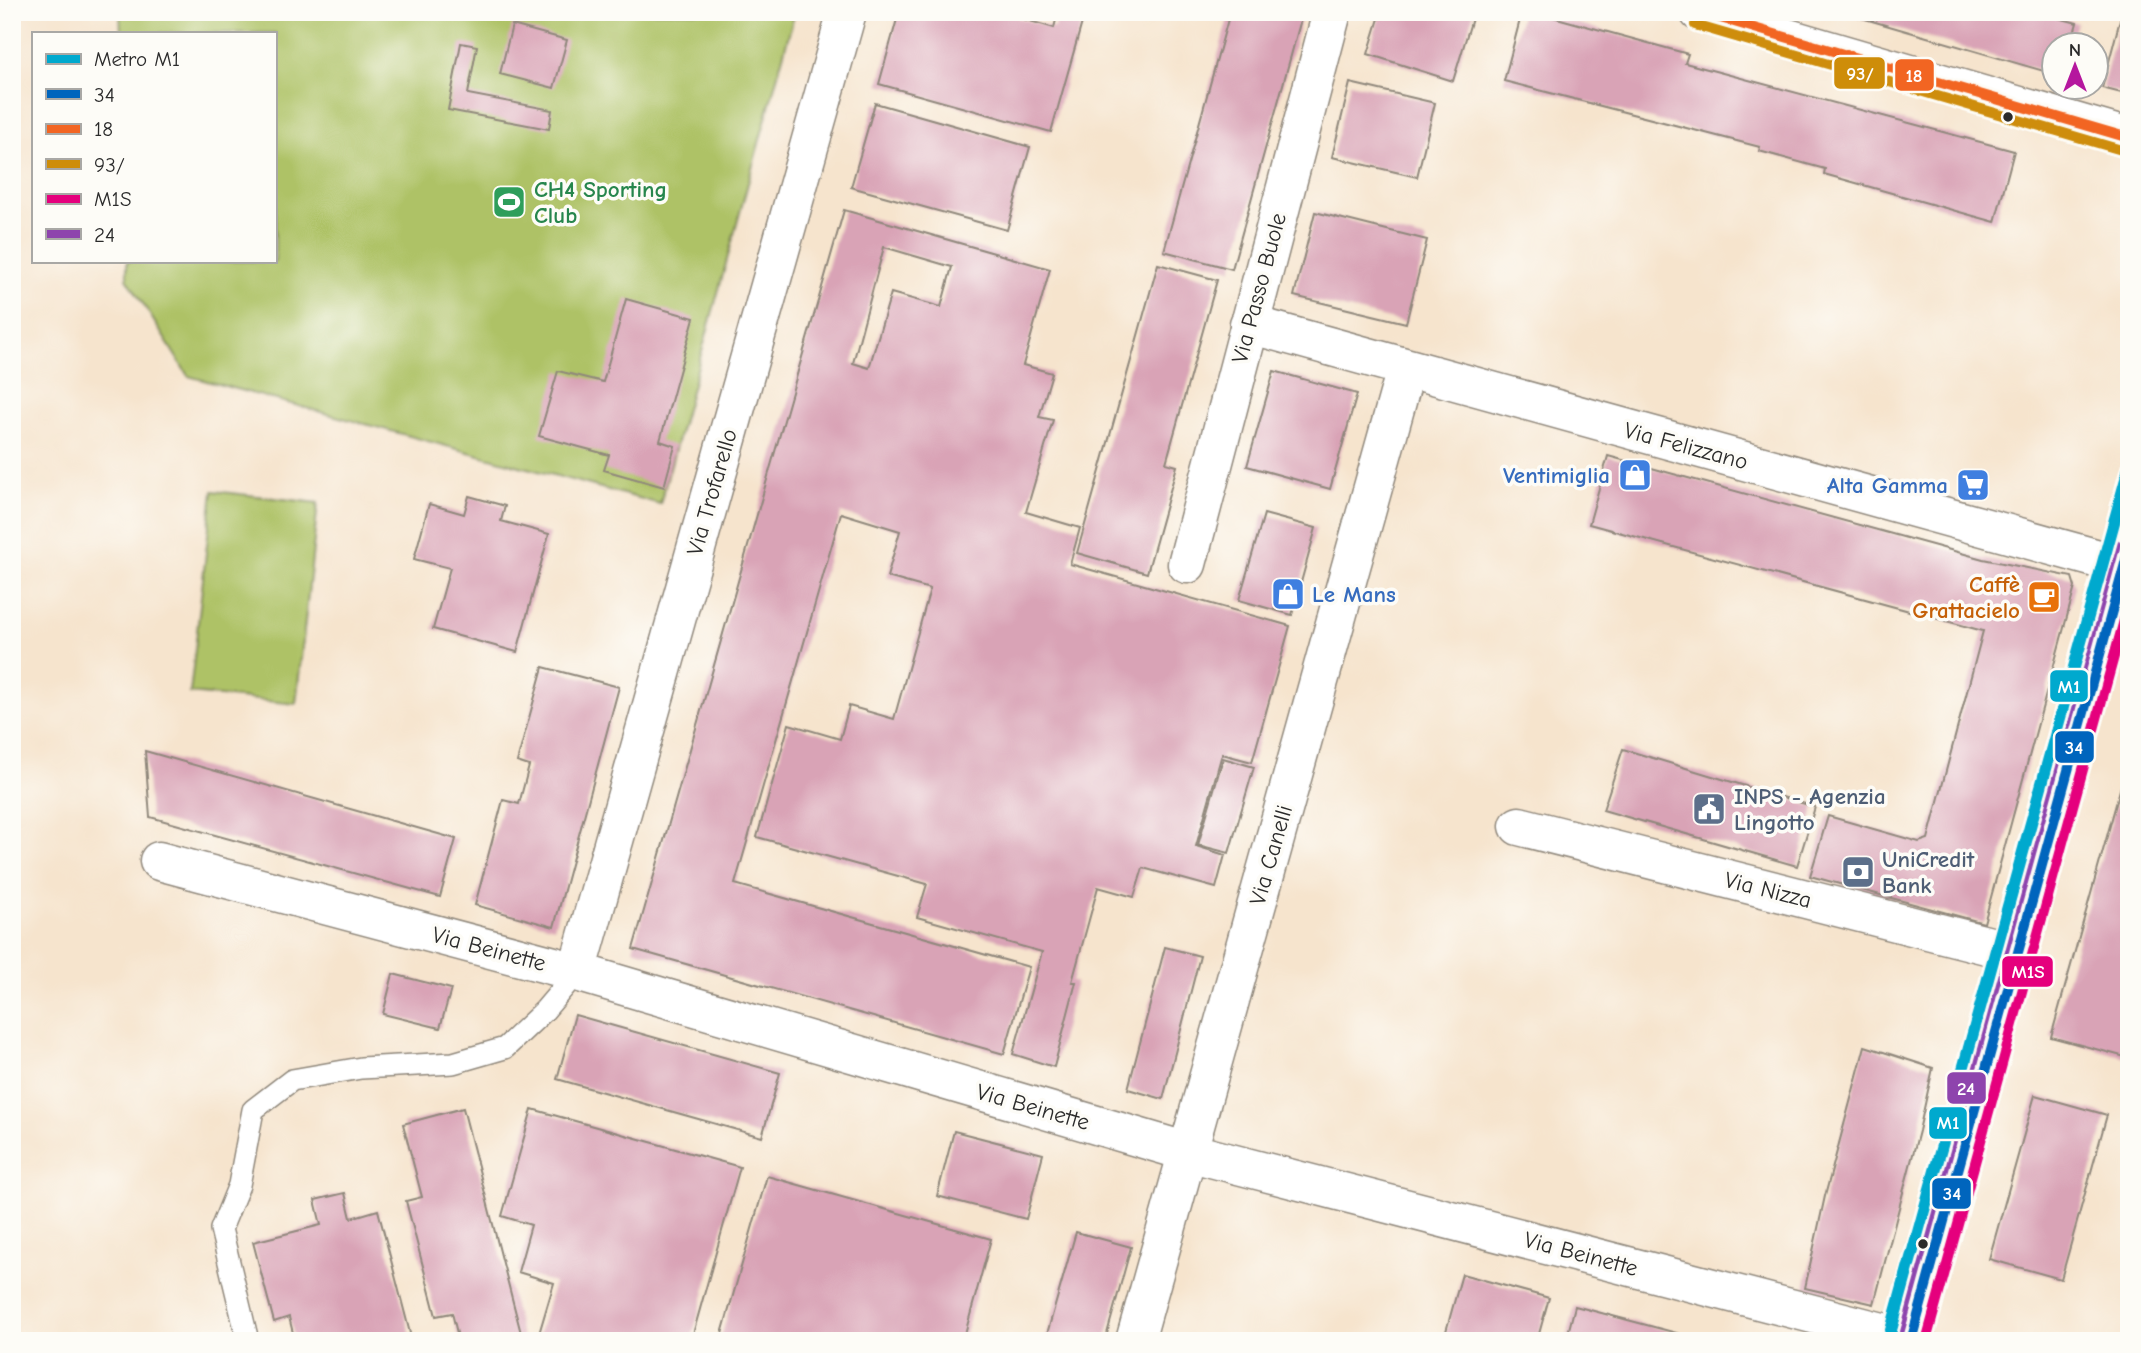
<svg xmlns="http://www.w3.org/2000/svg" width="2141" height="1353" font-family="'Comic Neue',sans-serif">
<style>
.green{fill:#aec266;stroke:#6c7648;stroke-width:2}
.building{fill:#d9a3b6;fill-rule:evenodd}
.lines{fill:none;stroke-linecap:round;stroke-linejoin:round}
.service-casing{stroke:#90887c;stroke-width:24}
.minor-casing{stroke:#90887c;stroke-width:41}
.tertiary-casing{stroke:#90887c;stroke-width:41}
.service{stroke:#fff;stroke-width:21}
.minor{stroke:#fff;stroke-width:38}
.tertiary{stroke:#fff;stroke-width:38}
.bus-1-casing{stroke:#fdfcf7;stroke-width:16}
.bus-2-casing{stroke:#fdfcf7;stroke-width:16}
.bus-3-casing{stroke:#fdfcf7;stroke-width:16}
.bus-4-casing{stroke:#fdfcf7;stroke-width:16}
.bus-5-casing{stroke:#fdfcf7;stroke-width:16}
.bus-1{stroke:#0065bd;stroke-width:10}
.bus-2{stroke:#f26522;stroke-width:10}
.bus-3{stroke:#ce8d09;stroke-width:10}
.bus-4{stroke:#e5007d;stroke-width:10}
.bus-5{stroke:#8e44ad;stroke-width:10}
.metro-1-casing{stroke:#fdfcf7;stroke-width:18}
.metro-1{stroke:#00a9ce;stroke-width:12}
.bus-dot{fill:#2b2b2b;stroke:#fdfcf7;stroke-width:2.5}
.labels{text-anchor:middle;dominant-baseline:central;stroke-width:7;stroke-linejoin:round;paint-order:stroke}
.leisure-label{font-size:23px;font-weight:bold;fill:#27864d;stroke:#fdfcf7;text-anchor:start}
.street-label{font-size:23px;fill:#2b2b2b;stroke:#fdfcf7}
.shop-label{font-size:23px;font-weight:bold;fill:#366cbe;stroke:#fdfcf7;text-anchor:end}
.food-label{font-size:23px;font-weight:bold;fill:#c56008;stroke:#fdfcf7;text-anchor:end}
.service-label{font-size:23px;font-weight:bold;fill:#4e5e75;stroke:#fdfcf7;text-anchor:start}
.line-badge{stroke:#fdfcf7;stroke-width:2.5}
.badge-label{font-size:19px;text-anchor:middle;font-weight:bold;fill:#fff}
</style>
<rect width="100%" height="100%" fill="#fdfcf7"/>
<filter id="ink" filterUnits="userSpaceOnUse"><feTurbulence type="fractalNoise" baseFrequency=".0143" numOctaves="2"/><feDisplacementMap in="SourceGraphic" scale="14" xChannelSelector="R" yChannelSelector="G"/><feConvolveMatrix kernelMatrix="1 2 1 2 8 2 1 2 1" color-interpolation-filters="sRGB"/></filter>
<filter id="wash" filterUnits="userSpaceOnUse"><feTurbulence type="fractalNoise" baseFrequency=".00686" numOctaves="4" result="noise"/><feDisplacementMap in="SourceGraphic" scale="28" xChannelSelector="R" yChannelSelector="G"/><feGaussianBlur stdDeviation="1.57" result="paint"/><feColorMatrix in="noise" values="0 0 0 0 0 0 0 0 0 0 0 0 0 0 0 0 0 1.4 0 .05"/><feComposite in="paint" operator="in"/></filter>
<g filter="url(#wash)">
<rect width="100%" height="100%" fill="#f6e4cd"/>
<g class="green">
<polygon points="120,12 795,12 660,504 188,376 127,278 127,261 275,261 275,33 121,33"/>
<polygon points="213,491 318,503 296,704 190,693"/>
</g>
<g id="blocks">
<g class="building">
<polygon points="899,12 999,12 1054,28 1058,12 1085,12 1051,132 879,84"/>
<polygon points="1230,12 1303,12 1232,269 1164,251"/>
<polygon points="1381,12 1474,12 1453,81 1368,54"/>
<polygon points="1522,12 1535,12 1688,54 1685,63 2014,151 1995,222 1824,174 1825,169 1759,151 1760,147 1504,81"/>
<polygon points="1841,12 2036,12 2077,23 2070,46 2054,46 2054,74"/>
<polygon points="2122,12 2129,12 2129,95 2102,88"/>
<polygon points="512,25 567,40 554,88 500,74"/>
<polygon points="461,43 477,46 468,94 552,110 549,129 448,110"/>
<polygon points="1350,83 1435,103 1417,177 1332,157"/>
<polygon points="875,103 1030,147 1007,230 851,187"/>
<path d="M 844,210 L 1050,269 L 1023,365 L 1052,373 L 1039,417 L 1053,420 L 1026,512 L 1080,528 L 1070,564 L 1290,626 L 1252,762 L 1222,754 L 1196,846 L 1225,855 L 1216,888 L 1143,868 L 1134,897 L 1098,887 L 1072,982 L 1076,982 L 1054,1067 L 1013,1054 L 1042,952 L 917,917 L 927,884 L 757,837 L 789,724 L 840,739 L 849,706 L 894,719 L 930,589 L 887,577 L 900,531 L 841,513 L 735,884 L 1029,967 L 1004,1054 L 633,949 ZM 884,247 L 952,267 L 941,307 L 891,293 L 869,368 L 853,363 Z"/>
<polygon points="1315,212 1427,240 1406,323 1294,296"/>
<polygon points="1158,264 1217,280 1166,463 1177,466 1147,573 1077,553"/>
<polygon points="626,299 694,318 660,441 675,446 664,487 604,470 609,455 539,436 558,371 603,382"/>
<polygon points="1274,371 1357,394 1330,489 1247,466"/>
<polygon points="1608,456 1983,559 2072,577 2075,587 1984,923 1810,876 1828,816 1919,842 1928,839 1983,631 1589,524"/>
<polygon points="469,496 505,506 501,521 549,534 517,652 433,629 450,568 414,559 429,504 464,514"/>
<polygon points="1264,514 1316,528 1292,615 1239,600"/>
<polygon points="543,667 619,687 554,927 475,905 503,800 519,804 529,766 517,762"/>
<polygon points="1623,749 1815,807 1797,866 1603,810"/>
<polygon points="145,751 456,839 440,897 150,817"/>
<polygon points="1223,758 1254,767 1229,853 1198,845"/>
<polygon points="2128,761 2129,761 2129,1058 2051,1037"/>
<polygon points="1165,947 1200,956 1163,1099 1128,1089"/>
<polygon points="393,974 451,989 440,1028 383,1014"/>
<polygon points="575,1015 780,1073 762,1137 557,1079"/>
<polygon points="1865,1046 1933,1068 1919,1131 1874,1304 1805,1288 1825,1196"/>
<polygon points="2035,1095 2107,1115 2061,1279 1989,1259"/>
<polygon points="463,1108 523,1341 459,1341 452,1313 436,1316 406,1201 422,1197 403,1124"/>
<polygon points="532,1109 740,1167 691,1341 552,1341 538,1337 554,1283 518,1272 531,1225 502,1216"/>
<polygon points="954,1131 1043,1154 1026,1219 937,1196"/>
<polygon points="767,1176 991,1239 963,1341 720,1341"/>
<polygon points="345,1193 351,1218 378,1210 412,1341 295,1341 289,1317 274,1322 253,1242 321,1225 315,1200"/>
<polygon points="1076,1232 1131,1247 1105,1341 1045,1341"/>
<polygon points="1462,1274 1549,1298 1537,1341 1465,1341 1445,1335"/>
<polygon points="1575,1306 1703,1340 1702,1341 1566,1341"/>
</g>
</g>
</g>
<g filter="url(#ink)">
<use href="#blocks" fill-opacity="0" stroke="#90887c" stroke-width="2"/>
<g class="lines">
<defs>
<polyline id="service" points="248,1341 221,1229 239,1185 253,1110 292,1080 361,1068 453,1063 505,1048 544,1011 577,972"/>
<g id="minor">
<polyline points="1249,324 2124,566"/>
<polyline points="1187,564 1332,12"/>
<polyline points="1519,826 2018,953"/>
<polyline points="159,861 577,972 1188,1152 1917,1341"/>
<polyline points="577,972 847,12"/>
<polyline points="1135,1341 1406,369"/>
</g>
<g id="tertiary">
<polyline points="1699,12 2129,138"/>
<polyline points="1911,1341 2129,548"/>
</g>
</defs>
<use href="#service" class="service-casing"/>
<use href="#minor" class="minor-casing"/>
<use href="#tertiary" class="tertiary-casing"/>
<use href="#service" class="service"/>
<use href="#minor" class="minor"/>
<use href="#tertiary" class="tertiary"/>
<defs>
<polyline id="bus-1" points="1911,1341 2129,549"/>
<polyline id="bus-2" points="1700,12 2129,138"/>
<polyline id="bus-3" points="1695,25 2125,151"/>
<polyline id="bus-4" points="1926,1341 2129,602"/>
<polyline id="bus-5" points="1898,1337 2116,544"/>
</defs>
<use href="#bus-1" class="bus-1-casing"/>
<use href="#bus-2" class="bus-2-casing"/>
<use href="#bus-3" class="bus-3-casing"/>
<use href="#bus-4" class="bus-4-casing"/>
<use href="#bus-5" class="bus-5-casing"/>
<use href="#bus-1" class="bus-1"/>
<use href="#bus-2" class="bus-2"/>
<use href="#bus-3" class="bus-3"/>
<use href="#bus-4" class="bus-4"/>
<use href="#bus-5" class="bus-5"/>
<defs>
<polyline id="metro-1" points="1888,1341 2129,468"/>
</defs>
<use href="#metro-1" class="metro-1-casing"/>
<use href="#metro-1" class="metro-1"/>
</g>
</g>
<defs>
<symbol id="stadium-square" viewBox="-11 -11 22 22"><rect x="-9" y="-9" width="18" height="18" rx="4" fill="#2e9e5b" stroke="#fdfcf7"/><path d="M0-5a6.5 5 0 1 0 0 10a6.5 5 0 1 0 0-10ZM-3.5-1.8h7v3.6h-7Z" fill="#fff"/></symbol>
<symbol id="shop-square" viewBox="-11 -11 22 22"><rect x="-9" y="-9" width="18" height="18" rx="4" fill="#3f7fe0" stroke="#fdfcf7"/><path d="M-5-2.5h2.3a2.7 3.5 0 0 1 5.4 0H5L5.5 6h-11ZM-1.5-2.5h3a1.5 2.3 0 0 0-3 0Z" fill="#fff"/></symbol>
<symbol id="supermarket-square" viewBox="-11 -11 22 22"><rect x="-9" y="-9" width="18" height="18" rx="4" fill="#3f7fe0" stroke="#fdfcf7"/><path d="M-6-5.5h2.5l.6 2H6L4.5 2H-2.5L-4.4-4H-6ZM-1.5 3.2a1.3 1.3 0 1 0 .1 0ZM3 3.2a1.3 1.3 0 1 0 .1 0Z" fill="#fff"/></symbol>
<symbol id="cafe-square" viewBox="-11 -11 22 22"><rect x="-9" y="-9" width="18" height="18" rx="4" fill="#e8710a" stroke="#fdfcf7"/><path d="M-5.5-4.5H6V0H3Q3 3.5 0 3.5H-2.5Q-5.5 3.5-5.5 0ZM3-3.2v2h1.7v-2ZM-6 4.5H4V6H-6Z" fill="#fff"/></symbol>
<symbol id="civic-square" viewBox="-11 -11 22 22"><rect x="-9" y="-9" width="18" height="18" rx="4" fill="#5c6f8a" stroke="#fdfcf7"/><path d="M-.6-6.5H3V-4.5H.6V-3L4-1V1h2V6H-6V1h2V-1L-.6-3ZM-1.2 2.5V6h2.4V2.5Z" fill="#fff"/></symbol>
<symbol id="bank-square" viewBox="-11 -11 22 22"><rect x="-9" y="-9" width="18" height="18" rx="4" fill="#5c6f8a" stroke="#fdfcf7"/><path d="M-6-4H6V4H-6ZM0-2.3a2.3 2.3 0 1 0 0 4.6a2.3 2.3 0 1 0 0-4.6Z" fill="#fff"/></symbol>
</defs>
<g fill-rule="evenodd">
<use href="#stadium-square" x="490" y="183" width="38" height="38"/>
<use href="#shop-square" x="1616" y="456" width="38" height="38"/>
<use href="#supermarket-square" x="1954" y="466" width="38" height="38"/>
<use href="#shop-square" x="1269" y="575" width="38" height="38"/>
<use href="#cafe-square" x="2025" y="578" width="38" height="38"/>
<use href="#civic-square" x="1690" y="790" width="38" height="38"/>
<use href="#bank-square" x="1839" y="853" width="38" height="38"/>
</g>
<g class="bus-dot">
<circle cx="2008" cy="117" r="6"/>
<circle cx="1923" cy="1244" r="6"/>
</g>
<g class="labels">
<g class="leisure-label">
<text x="534" y="189">CH4 Sporting<tspan x="534" dy="26">Club</tspan></text>
</g>
<g class="street-label">
<text transform="translate(1259 288) rotate(-75)">Via Passo Buole</text>
<text transform="translate(1686 446) rotate(15)">Via Felizzano</text>
<text transform="translate(712 492) rotate(-74)">Via Trofarello</text>
<text transform="translate(1271 855) rotate(-74)">Via Canelli</text>
<text transform="translate(1768 890) rotate(14)">Via Nizza</text>
<text transform="translate(489 949) rotate(15)">Via Beinette</text>
<text transform="translate(1033 1107) rotate(16)">Via Beinette</text>
<text transform="translate(1581 1254) rotate(15)">Via Beinette</text>
</g>
<g class="shop-label">
<text x="1610" y="475">Ventimiglia</text>
<text x="1948" y="485">Alta Gamma</text>
<text x="1312" y="594" text-anchor="start">Le Mans</text>
</g>
<g class="food-label">
<text x="2020" y="584">Caffè<tspan x="2020" dy="26">Grattacielo</tspan></text>
</g>
<g class="service-label">
<text x="1734" y="796">INPS - Agenzia<tspan x="1734" dy="26">Lingotto</tspan></text>
<text x="1882" y="859">UniCredit<tspan x="1882" dy="26">Bank</tspan></text>
</g>
</g>
<g class="line-badge">
<rect x="1833" y="56" width="53" height="34" rx="7" fill="#ce8d09"/>
<rect x="1894" y="58" width="41" height="34" rx="7" fill="#f26522"/>
<rect x="2049" y="669" width="40" height="34" rx="7" fill="#00a9ce"/>
<rect x="2054" y="730" width="41" height="34" rx="7" fill="#0065bd"/>
<rect x="2001" y="955" width="53" height="33" rx="7" fill="#e5007d"/>
<rect x="1946" y="1071" width="41" height="34" rx="7" fill="#8e44ad"/>
<rect x="1928" y="1106" width="40" height="34" rx="7" fill="#00a9ce"/>
<rect x="1931" y="1177" width="41" height="33" rx="7" fill="#0065bd"/>
</g>
<g class="badge-label">
<text x="1860" y="80">93/</text>
<text x="1914" y="82">18</text>
<text x="2069" y="693">M1</text>
<text x="2074" y="754">34</text>
<text x="2028" y="978">M1S</text>
<text x="1966" y="1095">24</text>
<text x="1948" y="1129">M1</text>
<text x="1952" y="1200">34</text>
</g>
<rect width="2141" height="1353" fill="none" stroke="#fdfcf7" stroke-width="42"/>
<rect x="32" y="32" width="245" height="231" fill="#fdfcf7" stroke="#a9a8a5" stroke-width="2"/>
<rect x="46" y="54" width="35" height="10" fill="#00a9ce" stroke="#a9a8a5" stroke-width="2"/>
<text x="94" y="66" font-size="21" fill="#2b2b2b">Metro M1</text>
<rect x="46" y="89" width="35" height="10" fill="#0065bd" stroke="#a9a8a5" stroke-width="2"/>
<text x="94" y="102" font-size="21" fill="#2b2b2b">34</text>
<rect x="46" y="124" width="35" height="10" fill="#f26522" stroke="#a9a8a5" stroke-width="2"/>
<text x="94" y="136" font-size="21" fill="#2b2b2b">18</text>
<rect x="46" y="159" width="35" height="10" fill="#ce8d09" stroke="#a9a8a5" stroke-width="2"/>
<text x="94" y="172" font-size="21" fill="#2b2b2b">93/</text>
<rect x="46" y="194" width="35" height="10" fill="#e5007d" stroke="#a9a8a5" stroke-width="2"/>
<text x="94" y="206" font-size="21" fill="#2b2b2b">M1S</text>
<rect x="46" y="229" width="35" height="10" fill="#8e44ad" stroke="#a9a8a5" stroke-width="2"/>
<text x="94" y="242" font-size="21" fill="#2b2b2b">24</text>
<g transform="translate(2075 66)"><circle r="33" fill="#fdfcf7" stroke="#a9a8a5" stroke-width="2"/>
<path d="M0-5L12 26L0 18L-12 26Z" fill="#b5179e"/>
<text y="-10" font-size="19" font-weight="bold" text-anchor="middle" fill="#2b2b2b">N</text>
</g>
</svg>
